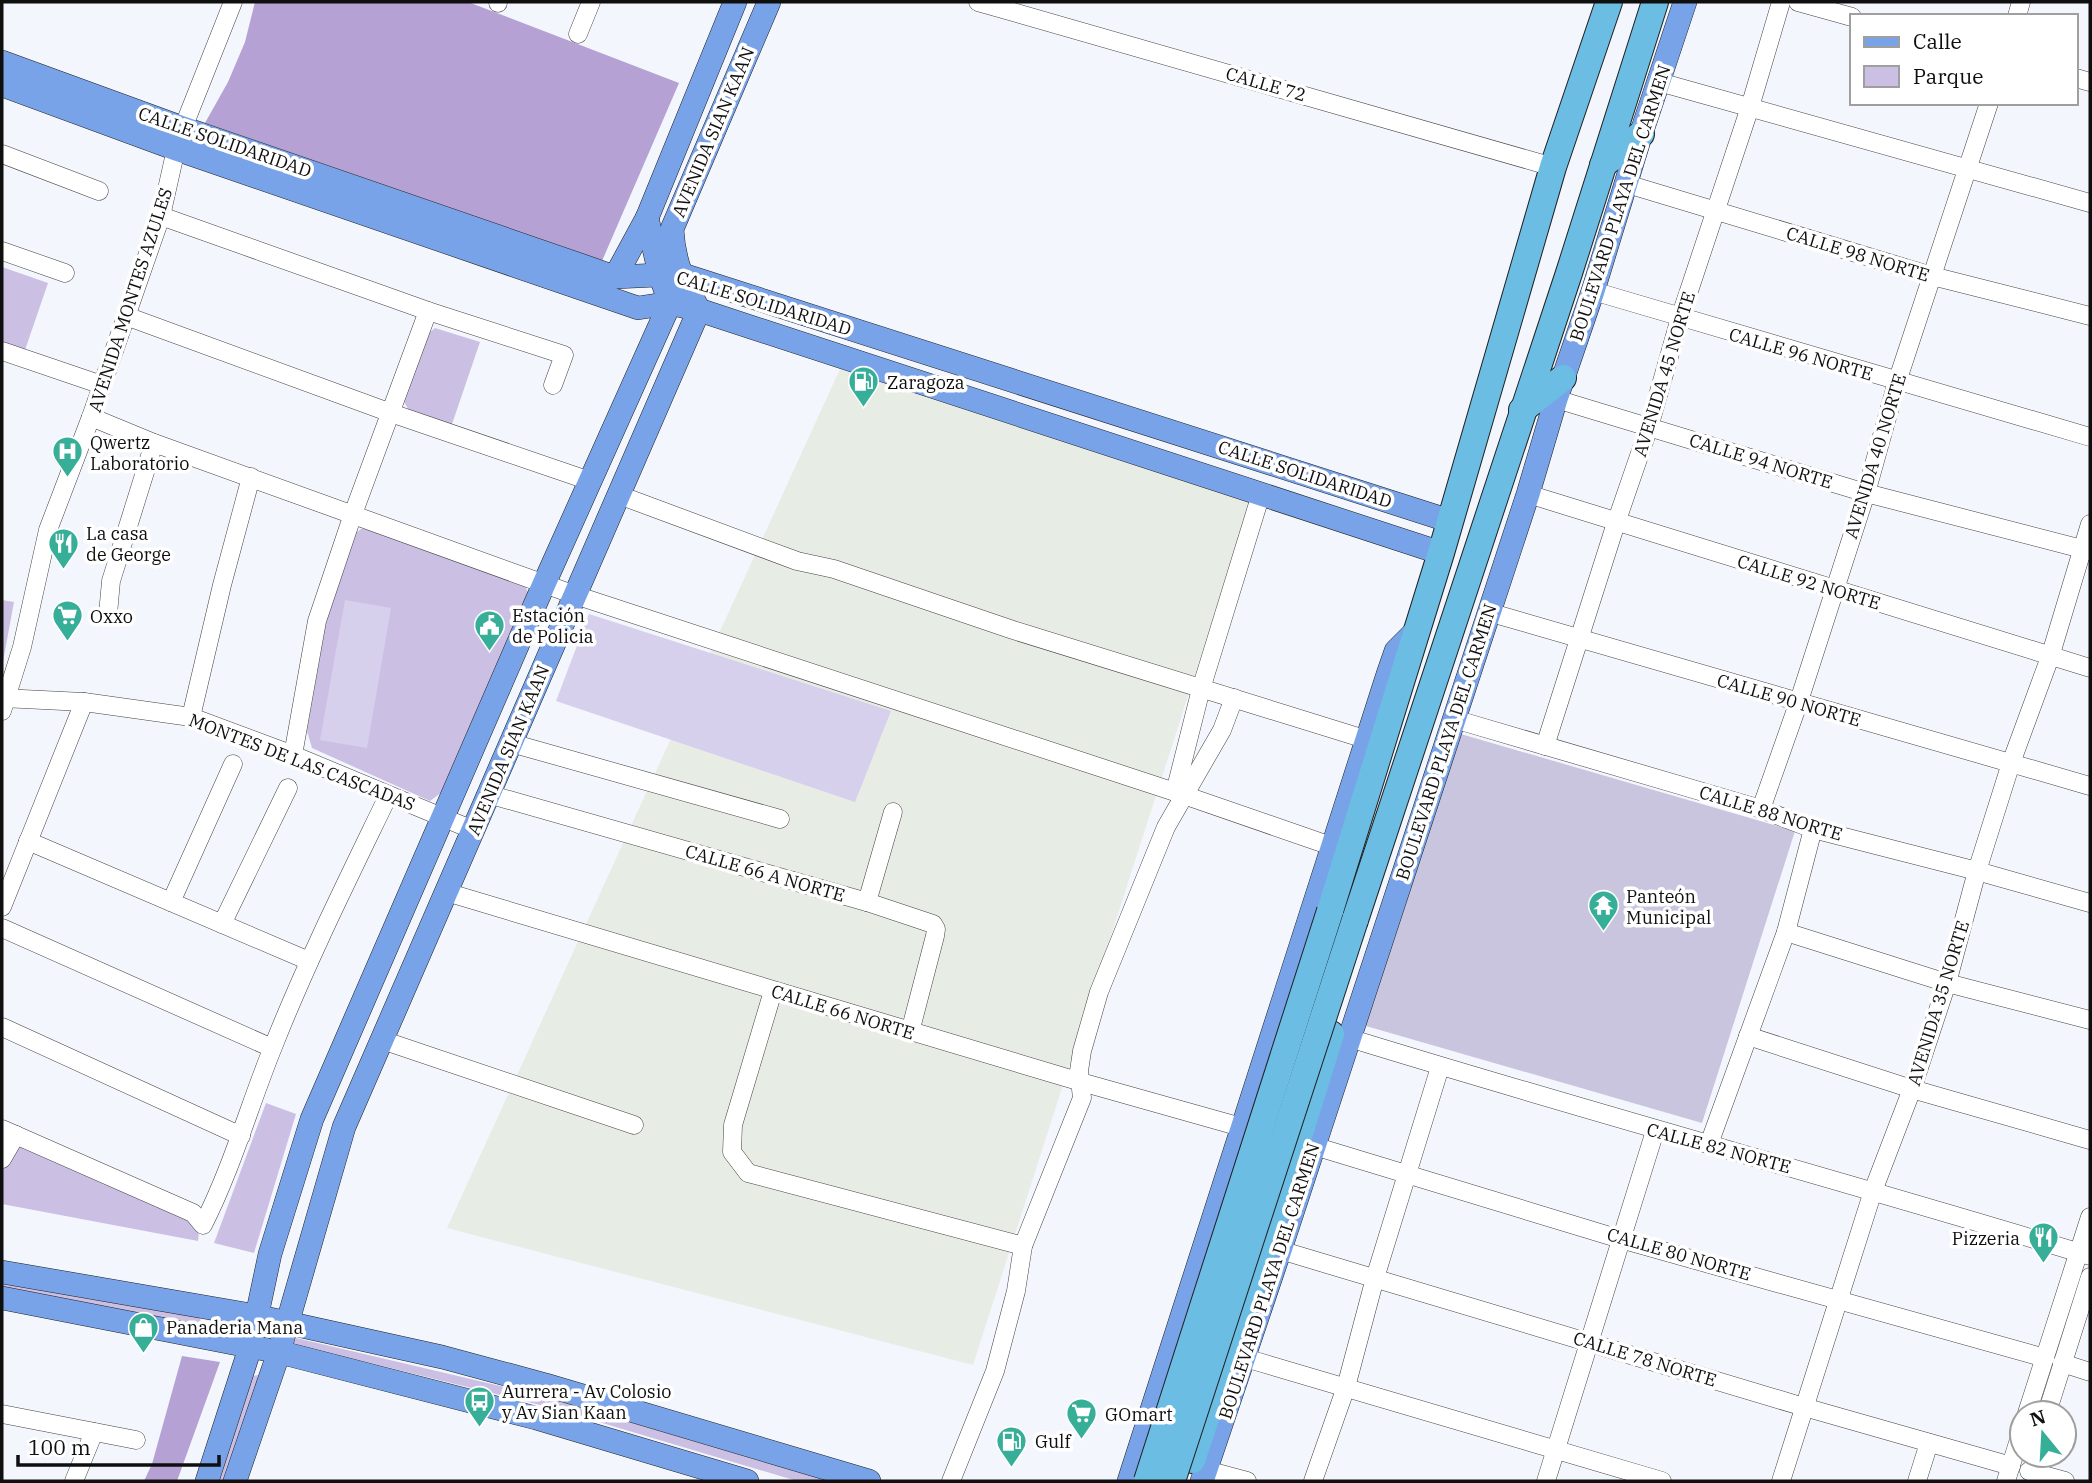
<svg xmlns="http://www.w3.org/2000/svg" width="2092" height="1483" font-family="'IBM Plex Serif',serif">
<style>
.industrial{fill:#e7ece5}
.green{fill:#ccbfe4}
.forest{fill:#b5a1d3}
.cemetery{fill:#cac5de}
.pitch{fill:#d6d0ed}
.lines{fill:none;stroke-linecap:round;stroke-linejoin:round}
.minor-casing{stroke:#424242;stroke-width:19}
.major-casing{stroke:#202020;stroke-width:24}
.highway-casing{stroke:#202020;stroke-width:28}
.minor{stroke:#fff;stroke-width:18}
.major{stroke:#78a3e8;stroke-width:23}
.highway{stroke:#6bbde3;stroke-width:26}
.highway-bridge-casing{stroke:#202020;stroke-width:28;stroke-linecap:butt}
.highway-bridge{stroke:#6bbde3;stroke-width:26}
.labels{text-anchor:middle;dominant-baseline:central;stroke-width:7;stroke-linejoin:round;paint-order:stroke}
.street-label{font-size:18px;fill:#0f0f0f;stroke:#fff}
.poi-label{font-size:18px;fill:#0f0f0f;stroke:#fff;text-anchor:start}
</style>
<rect width="100%" height="100%" fill="#f3f6fd"/>
<polygon class="industrial" points="840,369 1250,503 973,1365 447,1228"/>
<g class="green">
<polygon points="2,267 48,283 25,350 2,342"/>
<polygon points="435,328 480,342 451,427 410,412 404,402 425,336"/>
<polygon points="369,527 523,582 528,592 442,792 430,801 312,748 307,731 326,623 354,534 361,529"/>
<polygon points="2,600 14,602 2,667"/>
<polygon points="266,1103 296,1114 254,1253 214,1243"/>
<polygon points="13,1143 182,1211 199,1232 198,1241 2,1204 2,1162"/>
<polygon points="2,1280 199,1316 201,1322 197,1326 2,1291"/>
<polygon points="296,1338 534,1394 829,1481 797,1481 552,1408 366,1362 297,1347 294,1343"/>
<polygon points="258,1375 256,1387 224,1481 218,1481 251,1380 253,1376"/>
</g>
<g class="forest">
<polygon points="255,2 468,2 679,83 602,261 205,123 228,82 245,42"/>
<polygon points="182,1356 220,1362 177,1481 144,1481 152,1464"/>
</g>
<polygon class="cemetery" points="1454,732 1795,831 1702,1123 1359,1024"/>
<g class="pitch">
<polygon points="345,600 391,608 367,748 320,740"/>
<polygon points="589,614 891,711 855,802 556,701"/>
</g>
<g class="lines">
<defs>
<g id="minor">
<polyline points="978,2 1553,167"/>
<polyline points="1798,2 1852,17"/>
<polyline points="498,3 498,2"/>
<polyline points="2017,16 2021,2"/>
<polyline points="578,34 591,2"/>
<polyline points="2076,78 2090,82"/>
<polyline points="1659,82 2090,203"/>
<polyline points="2,154 99,191"/>
<polyline points="1627,184 1932,276 2090,316"/>
<polyline points="161,216 428,311 564,355 553,385"/>
<polyline points="2,251 65,273"/>
<polyline points="1593,291 2090,437"/>
<polyline points="126,316 391,413 590,481"/>
<polyline points="2,351 102,385"/>
<polyline points="1556,399 1866,493 2090,551"/>
<polyline points="91,417 154,443 575,595 1175,792 1331,846"/>
<polyline points="1528,494 2090,668"/>
<polyline points="619,495 797,561 834,569 1013,630 1368,740"/>
<polyline points="1488,612 2090,786"/>
<polyline points="108,614 111,581 154,443"/>
<polyline points="2,698 84,702 191,717 293,755 473,830"/>
<polyline points="2,711 22,647 48,530 91,417 161,216 176,149 183,128 233,2"/>
<polyline points="191,717 222,585 251,477"/>
<polyline points="1454,719 1761,809 1813,829 1977,871 2090,903"/>
<polyline points="511,743 780,819"/>
<polyline points="1545,746 1616,523 1649,427 1680,318 1750,107 1781,2"/>
<polyline points="293,755 317,621 353,514 428,311"/>
<polyline points="1175,792 1201,689 1261,494"/>
<polyline points="488,794 867,902 933,924 936,929 935,936 910,1032"/>
<polyline points="1761,809 1798,704 1866,493 1897,382 1989,103"/>
<polyline points="28,841 309,961"/>
<polyline points="446,892 1081,1082 1241,1127"/>
<polyline points="171,902 233,764"/>
<polyline points="867,902 893,812"/>
<polyline points="2,907 84,702"/>
<polyline points="222,924 288,788"/>
<polyline points="2,928 272,1048"/>
<polyline points="1786,932 1947,983 2090,1020"/>
<polyline points="773,991 733,1125 732,1152 748,1173 1023,1246"/>
<polyline points="2,1027 241,1136"/>
<polyline points="1748,1036 1912,1089 2090,1140"/>
<path d="M 1349,1038 C 1595,1114 1844,1181 2090,1256"/>
<polyline points="382,1040 634,1125"/>
<path d="M 2,1129 L 193,1213 L 203,1225 C 232,1168 249,1106 273,1047 C 307,961 348,879 388,796"/>
<polyline points="1709,1144 1786,932 1813,829"/>
<polyline points="1314,1146 1620,1239 2045,1358"/>
<polyline points="2,1159 16,1135"/>
<polyline points="1280,1250 1804,1407 2011,1466"/>
<polyline points="1245,1358 1662,1481"/>
<polyline points="2062,1363 2090,1372"/>
<polyline points="2027,1413 2090,1217"/>
<polyline points="2047,1413 2090,1277"/>
<polyline points="2,1414 136,1440"/>
<polyline points="1206,1470 1247,1481"/>
<polyline points="2029,1471 2065,1481"/>
<polyline points="74,1481 94,1432"/>
<polyline points="951,1481 995,1371 1016,1291 1023,1246 1082,1098 1079,1071 1082,1051 1099,992 1166,827 1222,730 1234,698"/>
<polyline points="1313,1481 1346,1387 1375,1278 1440,1067"/>
<polyline points="1546,1481 1655,1131"/>
<polyline points="1781,1481 1873,1191 1912,1089 1947,983 1977,871 2011,763 2050,657 2090,524"/>
<polyline points="1917,1481 1929,1443"/>
<polyline points="2006,1481 2022,1430"/>
</g>
<g id="major">
<polyline points="2,62 183,128 615,277 680,274 1450,521"/>
<polyline points="2,85 176,149 638,308 670,303 699,310 1441,553"/>
<polyline points="615,277 647,218 735,2"/>
<polyline points="2,1272 256,1316 442,1357 546,1385 869,1481"/>
<polyline points="2,1298 279,1352 536,1418 747,1481"/>
<polyline points="207,1481 250,1348 270,1254 312,1119 544,584 670,303 660,275 647,218"/>
<path d="M 235,1481 L 279,1352 L 344,1127 L 699,310 C 683,281 674,263 672,229 L 769,2"/>
<polyline points="1129,1481 1388,674 1396,651 1415,632"/>
<polyline points="1202,1481 1280,1250 1528,494 1556,399 1593,291 1641,134 1685,2"/>
</g>
<g id="highway">
<polyline points="1603,165 1641,134"/>
<polyline points="1522,410 1563,378"/>
<polyline points="1330,911 1441,553 1553,167 1609,2"/>
<polyline points="1355,920 1569,273 1655,2"/>
<polyline points="1192,1460 1270,1229 1331,1034"/>
</g>
</defs>
<use href="#minor" class="minor-casing"/>
<use href="#major" class="major-casing"/>
<use href="#highway" class="highway-casing"/>
<use href="#minor" class="minor"/>
<use href="#major" class="major"/>
<use href="#highway" class="highway"/>
<defs>
<g id="highway-bridge">
<polyline points="1147,1481 1330,911"/>
<polyline points="1172,1481 1355,920"/>
</g>
</defs>
<use href="#highway-bridge" class="highway-bridge-casing"/>
<use href="#highway-bridge" class="highway-bridge"/>
</g>
<defs>
<symbol id="fuel-pin" viewBox="-11 -11 22 30"><path d="M0 17L-7.5 6A9.5 9.5 0 1 1 7.5 6Z" fill="#37af98" stroke="#fff"/><path d="M-5.5-6h7V0h2V4h1.3V-2.5L3-4.5l.8-.8L6-3V5H2.5V1h-1V6h-7ZM-4.2-4.7v3.2H.2V-4.7Z" fill="#fff"/></symbol>
<symbol id="hospital-pin" viewBox="-11 -11 22 30"><path d="M0 17L-7.5 6A9.5 9.5 0 1 1 7.5 6Z" fill="#37af98" stroke="#fff"/><path d="M-5-5h3v3.5h4V-5h3V5h-3V1.5h-4V5h-3Z" fill="#fff"/></symbol>
<symbol id="restaurant-pin" viewBox="-11 -11 22 30"><path d="M0 17L-7.5 6A9.5 9.5 0 1 1 7.5 6Z" fill="#37af98" stroke="#fff"/><path d="M-5-6h1v4h1v-4h1v4h1v-4h1v5L-1.5 .5V6h-2V.5L-5-1ZM5-6V6H3V1.5H1.5Q1.5-4 5-6Z" fill="#fff"/></symbol>
<symbol id="supermarket-pin" viewBox="-11 -11 22 30"><path d="M0 17L-7.5 6A9.5 9.5 0 1 1 7.5 6Z" fill="#37af98" stroke="#fff"/><path d="M-6-5.5h2.5l.6 2H6L4.5 2H-2.5L-4.4-4H-6ZM-1.5 3.2a1.3 1.3 0 1 0 .1 0ZM3 3.2a1.3 1.3 0 1 0 .1 0Z" fill="#fff"/></symbol>
<symbol id="civic-pin" viewBox="-11 -11 22 30"><path d="M0 17L-7.5 6A9.5 9.5 0 1 1 7.5 6Z" fill="#37af98" stroke="#fff"/><path d="M-.6-6.5H3V-4.5H.6V-3L4-1V1h2V6H-6V1h2V-1L-.6-3ZM-1.2 2.5V6h2.4V2.5Z" fill="#fff"/></symbol>
<symbol id="temple-pin" viewBox="-11 -11 22 30"><path d="M0 17L-7.5 6A9.5 9.5 0 1 1 7.5 6Z" fill="#37af98" stroke="#fff"/><path d="M0-6L5-2H3V0L6.5 2.5H4V6H1.5V3h-3V6H-4V2.5H-6.5L-3 0V-2H-5Z" fill="#fff"/></symbol>
<symbol id="shop-pin" viewBox="-11 -11 22 30"><path d="M0 17L-7.5 6A9.5 9.5 0 1 1 7.5 6Z" fill="#37af98" stroke="#fff"/><path d="M-5-2.5h2.3a2.7 3.5 0 0 1 5.4 0H5L5.5 6h-11ZM-1.5-2.5h3a1.5 2.3 0 0 0-3 0Z" fill="#fff"/></symbol>
<symbol id="bus-pin" viewBox="-11 -11 22 30"><path d="M0 17L-7.5 6A9.5 9.5 0 1 1 7.5 6Z" fill="#37af98" stroke="#fff"/><path d="M-5-6H5V4H4V6H2V4H-2V6H-4V4H-5ZM-3.5-4V0h7V-4ZM-3.5 1.2v1.5H-2V1.2ZM2 1.2v1.5H3.5V1.2Z" fill="#fff"/></symbol>
</defs>
<g fill-rule="evenodd">
<use href="#fuel-pin" x="846" y="364" width="35" height="47"/>
<use href="#hospital-pin" x="50" y="434" width="35" height="47"/>
<use href="#restaurant-pin" x="46" y="526" width="35" height="47"/>
<use href="#supermarket-pin" x="50" y="598" width="35" height="47"/>
<use href="#civic-pin" x="472" y="608" width="35" height="47"/>
<use href="#temple-pin" x="1586" y="888" width="35" height="47"/>
<use href="#restaurant-pin" x="2026" y="1220" width="35" height="47"/>
<use href="#shop-pin" x="126" y="1310" width="35" height="47"/>
<use href="#bus-pin" x="462" y="1384" width="35" height="47"/>
<use href="#supermarket-pin" x="1064" y="1396" width="35" height="47"/>
<use href="#fuel-pin" x="994" y="1424" width="35" height="47"/>
</g>
<g class="labels">
<g class="street-label">
<text transform="translate(1266 84) rotate(16)">CALLE 72</text>
<text transform="translate(713 132) rotate(-67)">AVENIDA SIAN KAAN</text>
<text transform="translate(225 142) rotate(19)">CALLE SOLIDARIDAD</text>
<text transform="translate(1620 203) rotate(-72)">BOULEVARD PLAYA DEL CARMEN</text>
<text transform="translate(1858 254) rotate(17)">CALLE 98 NORTE</text>
<text transform="translate(130 300) rotate(-72)">AVENIDA MONTES AZULES</text>
<text transform="translate(764 303) rotate(17)">CALLE SOLIDARIDAD</text>
<text transform="translate(1801 354) rotate(16)">CALLE 96 NORTE</text>
<text transform="translate(1664 374) rotate(-73)">AVENIDA 45 NORTE</text>
<text transform="translate(1875 456) rotate(-73)">AVENIDA 40 NORTE</text>
<text transform="translate(1761 461) rotate(17)">CALLE 94 NORTE</text>
<text transform="translate(1305 474) rotate(18)">CALLE SOLIDARIDAD</text>
<text transform="translate(1809 582) rotate(17)">CALLE 92 NORTE</text>
<text transform="translate(1789 700) rotate(16)">CALLE 90 NORTE</text>
<text transform="translate(1446 742) rotate(-72)">BOULEVARD PLAYA DEL CARMEN</text>
<text transform="translate(508 750) rotate(-67)">AVENIDA SIAN KAAN</text>
<text transform="translate(302 762) rotate(21)">MONTES DE LAS CASCADAS</text>
<text transform="translate(1771 813) rotate(17)">CALLE 88 NORTE</text>
<text transform="translate(765 873) rotate(16)">CALLE 66 A NORTE</text>
<text transform="translate(1938 1003) rotate(-73)">AVENIDA 35 NORTE</text>
<text transform="translate(843 1012) rotate(17)">CALLE 66 NORTE</text>
<text transform="translate(1719 1148) rotate(15)">CALLE 82 NORTE</text>
<text transform="translate(1679 1254) rotate(16)">CALLE 80 NORTE</text>
<text transform="translate(1269 1281) rotate(-72)">BOULEVARD PLAYA DEL CARMEN</text>
<text transform="translate(1645 1359) rotate(17)">CALLE 78 NORTE</text>
</g>
<g class="poi-label">
<text x="887" y="382">Zaragoza</text>
<text x="90" y="442">Qwertz<tspan x="90" dy="21">Laboratorio</tspan></text>
<text x="86" y="533">La casa<tspan x="86" dy="21">de George</tspan></text>
<text x="512" y="615">Estación<tspan x="512" dy="21">de Policia</tspan></text>
<text x="90" y="616">Oxxo</text>
<text x="1626" y="896">Panteón<tspan x="1626" dy="21">Municipal</tspan></text>
<text x="2020" y="1238" text-anchor="end">Pizzeria</text>
<text x="166" y="1327">Panaderia Mana</text>
<text x="502" y="1391">Aurrera - Av Colosio<tspan x="502" dy="21">y Av Sian Kaan</tspan></text>
<text x="1105" y="1414">GOmart</text>
<text x="1035" y="1441">Gulf</text>
</g>
</g>
<rect width="2092" height="1483" fill="none" stroke="#0f0f0f" stroke-width="7"/>
<rect x="1850" y="14" width="228" height="91" fill="#ffffff" stroke="#9f9f9f" stroke-width="2"/>
<rect x="1864" y="37" width="35" height="10" fill="#78a3e8" stroke="#9f9f9f" stroke-width="2"/>
<text x="1913" y="49" font-size="21" fill="#0f0f0f">Calle</text>
<rect x="1864" y="66" width="35" height="21" fill="#ccbfe4" stroke="#9f9f9f" stroke-width="2"/>
<text x="1913" y="84" font-size="21" fill="#0f0f0f">Parque</text>
<g transform="translate(2043 1434) rotate(342)"><circle r="33" fill="#ffffff" stroke="#9f9f9f" stroke-width="2"/>
<path d="M0-5L12 26L0 18L-12 26Z" fill="#37af98"/>
<text y="-10" font-size="19" font-weight="bold" text-anchor="middle" fill="#0f0f0f">N</text>
</g>
<path d="M18 1455v10h201v-10" fill="none" stroke="#0f0f0f" stroke-width="3.5"/>
<text x="28" y="1455" font-size="21" fill="#0f0f0f" stroke="#ffffff" stroke-width="5" paint-order="stroke">100 m</text>
</svg>
